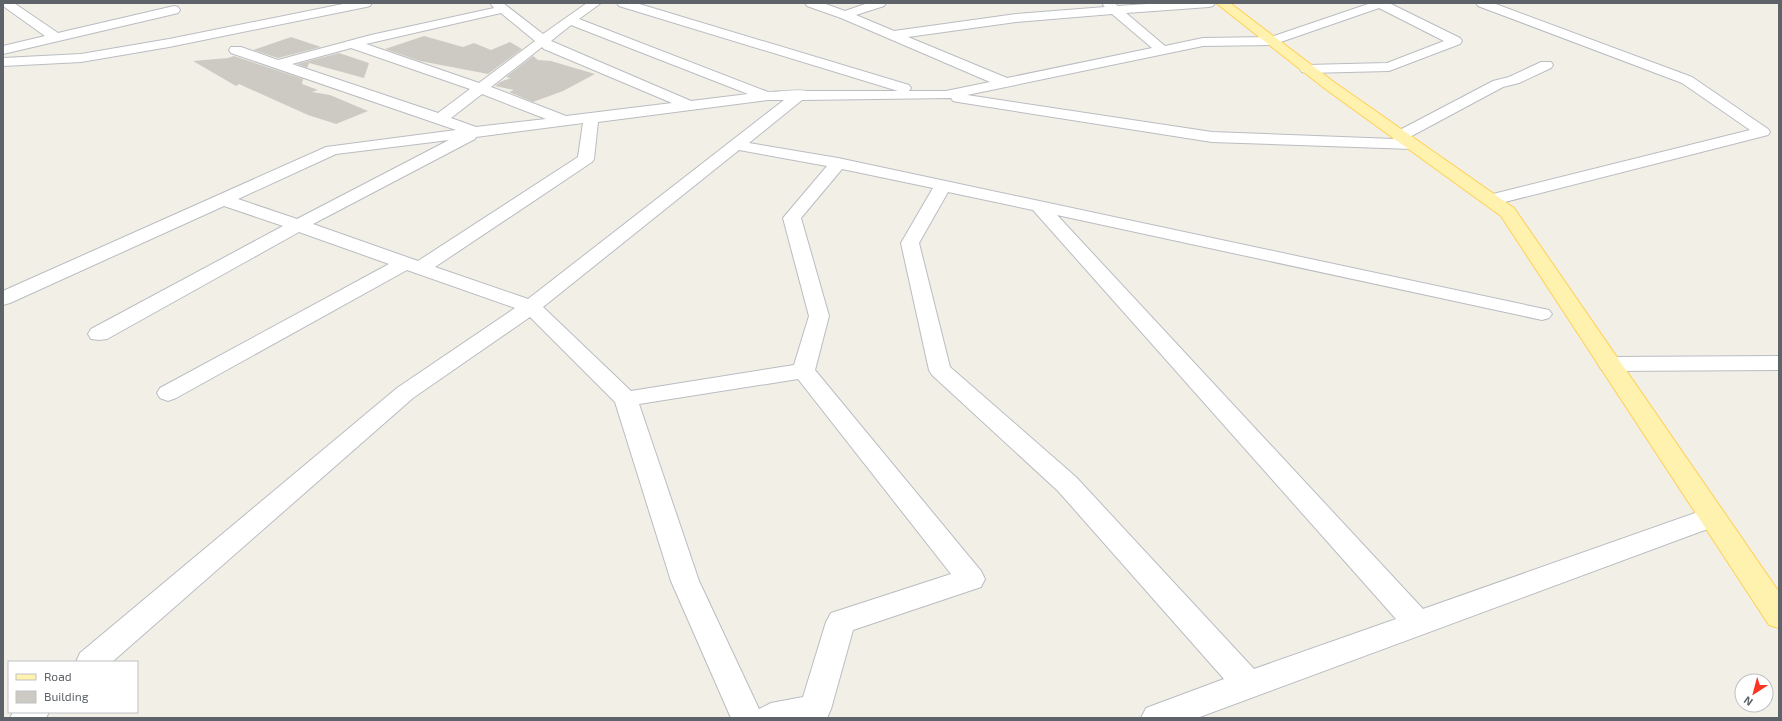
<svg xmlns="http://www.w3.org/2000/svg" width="1782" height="721" font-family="'Exo 2',sans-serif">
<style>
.building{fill:#cdcac4}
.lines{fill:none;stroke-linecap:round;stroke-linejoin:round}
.minor-casing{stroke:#b9bdc1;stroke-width:2}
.major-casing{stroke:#ffd053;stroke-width:2}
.minor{fill:#fff;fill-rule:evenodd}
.major{fill:#fff2af;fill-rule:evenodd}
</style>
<rect width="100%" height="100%" fill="#f2efe7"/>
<g class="building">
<polygon points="424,36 463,47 474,43 491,50 510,42 522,49 488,74 420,61 385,49"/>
<polygon points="291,37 321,47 278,58 253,50"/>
<polygon points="339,53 369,63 364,78 309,63 307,68 297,64"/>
<polygon points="234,56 303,79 302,84 318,90 312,92 330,95 368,111 336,124 308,115 239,84 236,86 193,61 228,58"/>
<polygon points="533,56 538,60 551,61 595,74 563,91 533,102 509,92 514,90 495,86 500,82 511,78 506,77"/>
</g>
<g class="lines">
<defs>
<g id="minor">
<polygon points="3,3 14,3 58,33 174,6 178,7 180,10 178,13 174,14 3,54 3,46 45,36 3,6"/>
<polygon points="348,3 372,3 370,6 366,7 169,47 81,62 3,66 3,58 81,54 169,39"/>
<path d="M 490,3 L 503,3 L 543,34 L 587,3 L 601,3 L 579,19 L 768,92 C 778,92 800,89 806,91 L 898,91 L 619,6 L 617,3 L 636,3 L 909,85 L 911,88 L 909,91 L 946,91 L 990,82 L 841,18 L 807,6 L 805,3 L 823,3 L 845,11 L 868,3 L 886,3 L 884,6 L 856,15 L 894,31 L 1016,14 L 1105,7 L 1103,5 L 1104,3 L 1114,3 L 1118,6 L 1162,3 L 1215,3 L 1213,6 L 1209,7 L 1126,13 L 1165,46 L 1203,38 L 1271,37 L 1371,3 L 1389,3 L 1460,38 L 1462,41 L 1460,44 L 1389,71 L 1307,73 L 1302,72 L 1300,69 L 1302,66 L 1307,65 L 1387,63 L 1444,41 L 1379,8 L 1272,45 L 1203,46 L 967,95 L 1212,132 L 1394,139 L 1392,136 L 1394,133 L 1493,81 L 1509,77 L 1541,62 L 1551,62 L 1553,65 L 1551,68 L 1519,83 L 1503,87 L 1406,139 L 1418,141 L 1420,144 L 1418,147 L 1412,149 L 1212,142 L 958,102 L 953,101 L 951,98 L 802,100 L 749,143 L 838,158 L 1549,310 L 1552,314 L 1549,318 L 1542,320 L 1057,215 L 1423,609 L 1712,507 L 1721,510 L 1725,517 L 1721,524 L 1197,718 L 1141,718 L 1146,708 L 1224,679 L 1058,491 L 932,375 L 929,370 L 901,243 L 933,188 L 842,169 L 801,218 L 829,316 L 815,370 L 981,571 L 985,579 L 981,587 L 853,630 L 831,709 L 827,718 L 731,718 L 671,581 L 615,402 L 530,317 L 413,398 L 112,662 L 76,662 L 80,653 L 397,388 L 515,308 L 407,270 L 176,398 L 168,401 L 160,398 L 157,393 L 160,388 L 389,264 L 299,232 L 107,339 L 99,340 L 91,339 L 88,334 L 91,329 L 283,226 L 224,206 L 10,303 L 3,305 L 3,291 L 326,147 L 456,130 L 231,53 L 229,50 L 231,47 L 241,47 L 278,60 L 371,35 L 494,8 ZM 501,13 L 535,41 L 479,83 L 366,44 ZM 1112,14 L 1152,48 L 1007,78 L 908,37 L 1016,22 ZM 571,25 L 748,94 L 691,101 L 551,41 ZM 542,47 L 544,49 L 672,103 L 566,116 L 491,87 ZM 351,48 L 470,89 L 438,113 L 292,64 ZM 482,94 L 546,119 L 476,127 L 451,118 ZM 767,100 L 784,100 L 528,299 L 435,267 L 592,162 L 594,159 L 598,122 ZM 583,123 L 578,157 L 418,261 L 313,224 L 475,139 L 476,137 ZM 449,140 L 297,219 L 238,199 L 336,154 ZM 739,150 L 827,166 L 783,218 L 809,316 L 794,365 L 631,391 L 543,307 ZM 948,192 L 1033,210 L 1396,619 L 1254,669 L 1076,477 L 950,367 L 919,243 ZM 798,379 L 951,574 L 831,613 L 826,622 L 803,697 L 771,703 L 759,709 L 699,581 L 639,404 Z"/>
<polygon points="1476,3 1493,3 1692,77 1768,129 1770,132 1768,135 1497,204 1491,205 1485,204 1482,200 1485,196 1750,130 1682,83 1478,6"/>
<polygon points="1779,356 1779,370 1609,371 1601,369 1598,364 1601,359 1609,357"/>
<polygon points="13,712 49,712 46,718 10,718"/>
</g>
<polygon id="major" points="1216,3 1230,3 1334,82 1514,208 1779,592 1779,628 1769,625 1501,216 1324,88"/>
</defs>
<use href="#minor" class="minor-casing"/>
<use href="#major" class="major-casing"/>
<use href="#minor" class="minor"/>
<use href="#major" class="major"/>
</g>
<rect width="1782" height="721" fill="none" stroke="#5e6369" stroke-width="8"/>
<rect x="8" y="661" width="130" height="52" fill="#ffffff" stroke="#bfc1c3"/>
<rect x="16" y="674" width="20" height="6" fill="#fff2af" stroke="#bfc1c3"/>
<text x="44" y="681" font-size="12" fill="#5e6369">Road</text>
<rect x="16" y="691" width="20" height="12" fill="#cdcac4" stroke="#bfc1c3"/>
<text x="44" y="701" font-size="12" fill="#5e6369">Building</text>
<g transform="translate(1754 693) rotate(216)"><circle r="19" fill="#ffffff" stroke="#bfc1c3"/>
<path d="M0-3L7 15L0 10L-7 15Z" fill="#fc3523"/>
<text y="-6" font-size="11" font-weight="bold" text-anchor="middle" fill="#5e6369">N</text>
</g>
</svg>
